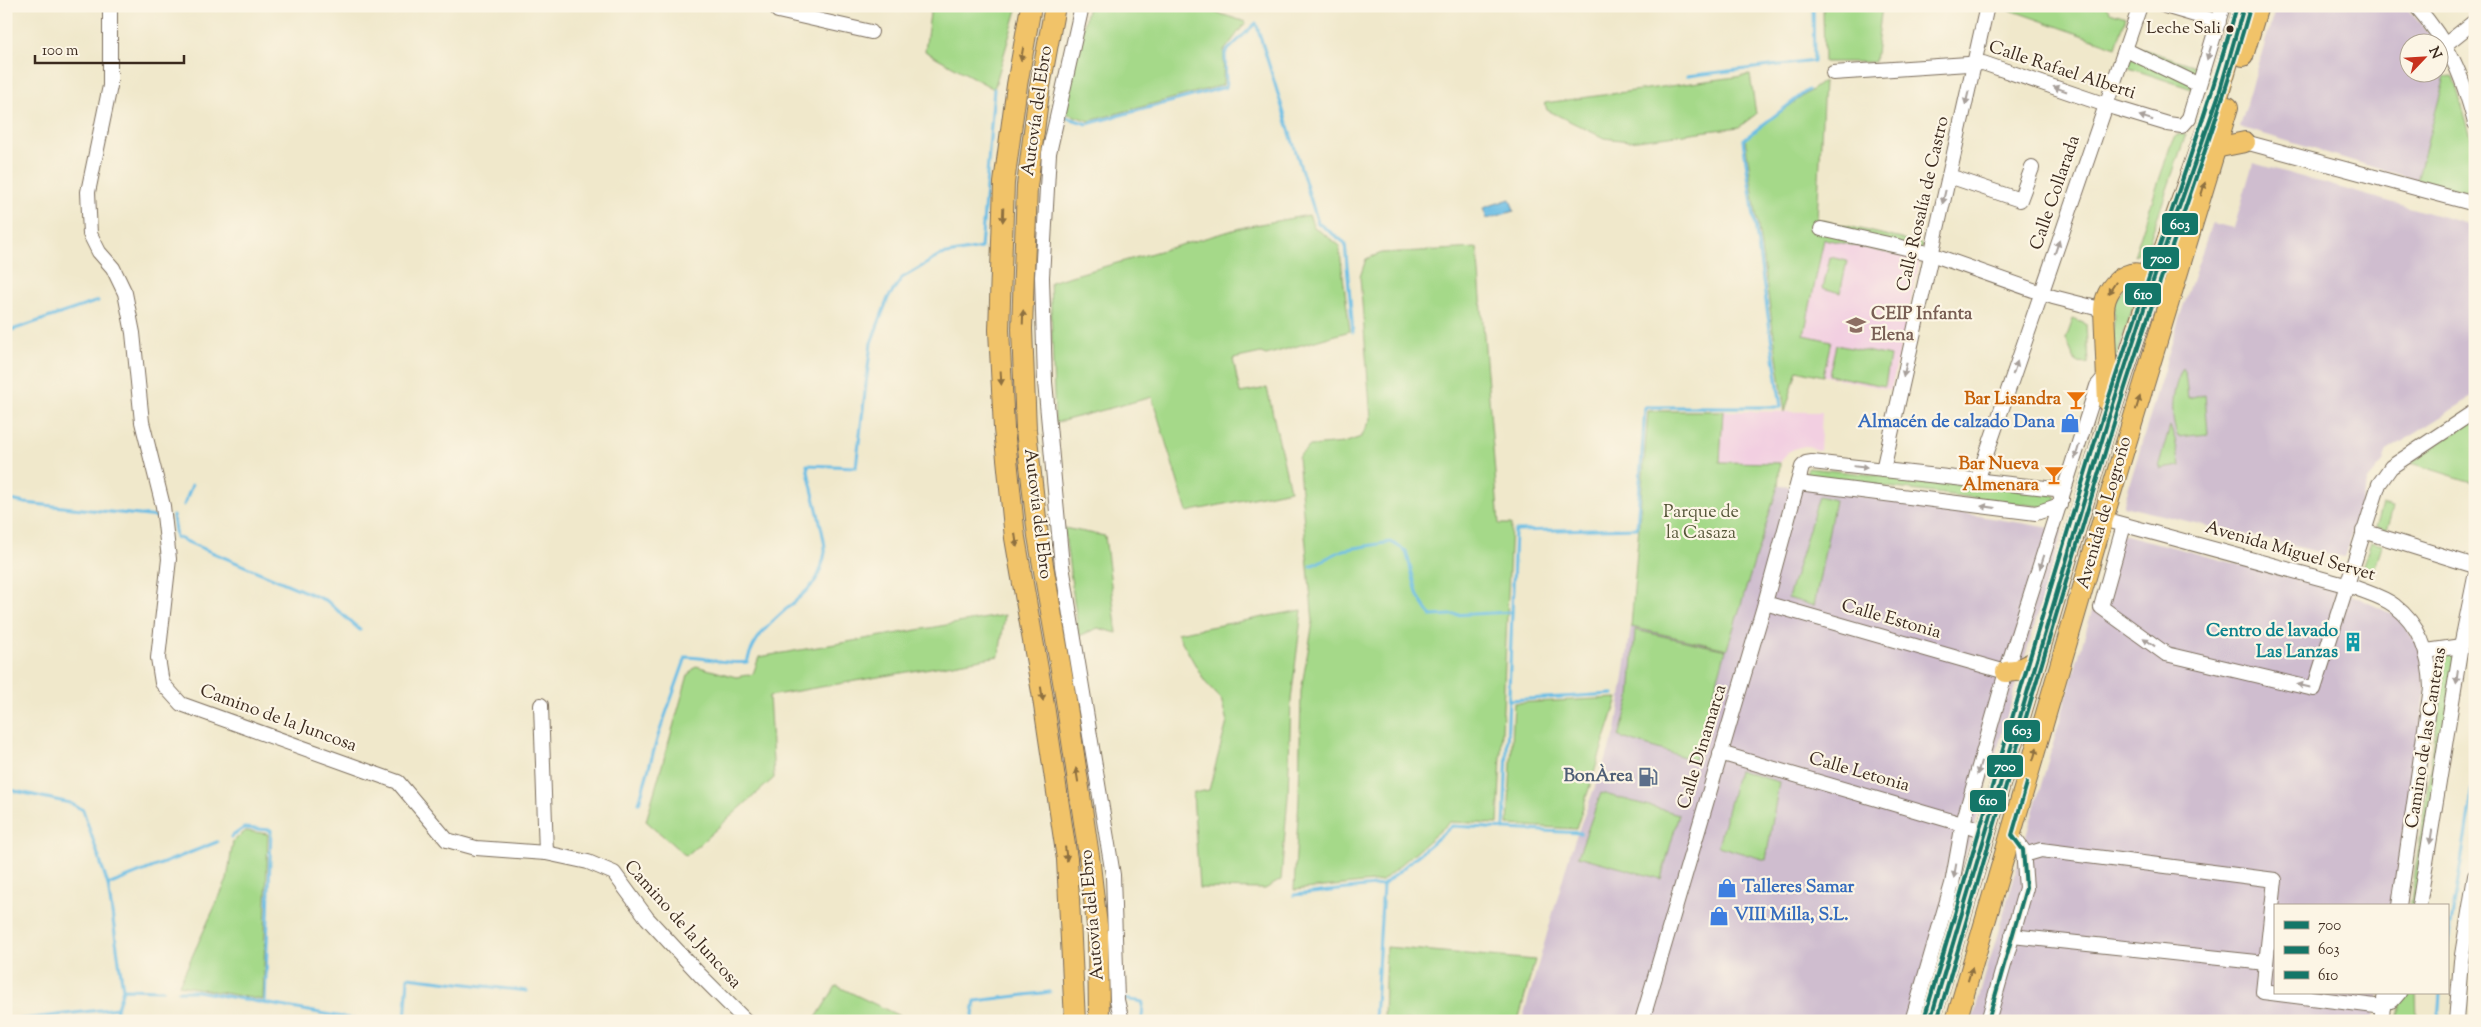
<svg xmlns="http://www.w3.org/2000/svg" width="2481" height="1027" font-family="'Sorts Mill Goudy',serif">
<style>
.built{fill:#f2cfe1}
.industrial{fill:#cfbdcf}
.green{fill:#a5d989;stroke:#708254}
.water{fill:#69bde5;stroke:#527482}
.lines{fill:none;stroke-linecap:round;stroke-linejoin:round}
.stream{stroke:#69bde5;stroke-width:3}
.minor-casing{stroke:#7a6c5b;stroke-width:16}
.highway-casing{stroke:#7a6c5b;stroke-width:22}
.minor{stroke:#fff;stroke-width:14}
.highway{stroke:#f1c369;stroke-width:20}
.bus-1-casing{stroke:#fcf5e5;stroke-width:8}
.bus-2-casing{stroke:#fcf5e5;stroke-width:8}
.bus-3-casing{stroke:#fcf5e5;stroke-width:8}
.bus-1{stroke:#147668;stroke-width:4}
.bus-2{stroke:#147668;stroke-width:4}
.bus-3{stroke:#147668;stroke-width:4}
.oneway{fill:#a79f9a}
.oneway2{fill:#8d6f40}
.bus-dot{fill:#3b2a1e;stroke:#fcf5e5;stroke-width:2}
.labels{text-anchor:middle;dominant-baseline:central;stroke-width:4.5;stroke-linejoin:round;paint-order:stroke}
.bus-label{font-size:17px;fill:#3b2a1e;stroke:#fcf5e5;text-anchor:end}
.street-label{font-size:18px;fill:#3b2a1e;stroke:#fcf5e5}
.education-label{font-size:18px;font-weight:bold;fill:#785e54;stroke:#fcf5e5;text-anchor:start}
.food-label{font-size:18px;font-weight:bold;fill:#c56008;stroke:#fcf5e5;text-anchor:end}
.shop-label{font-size:18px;font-weight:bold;fill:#366cbe;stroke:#fcf5e5;text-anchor:start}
.park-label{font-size:18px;fill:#565639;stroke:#fcf5e5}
.culture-label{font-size:18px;font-weight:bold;fill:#0d838f;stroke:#fcf5e5;text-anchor:end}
.service-label{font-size:18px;font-weight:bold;fill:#4e5e75;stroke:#fcf5e5;text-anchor:end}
.line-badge{stroke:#fcf5e5;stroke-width:2}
.badge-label{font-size:14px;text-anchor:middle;font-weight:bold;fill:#fff}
</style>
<rect width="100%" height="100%" fill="#fcf5e5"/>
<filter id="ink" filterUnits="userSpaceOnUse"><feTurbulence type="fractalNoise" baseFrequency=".02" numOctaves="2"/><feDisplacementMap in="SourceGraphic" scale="10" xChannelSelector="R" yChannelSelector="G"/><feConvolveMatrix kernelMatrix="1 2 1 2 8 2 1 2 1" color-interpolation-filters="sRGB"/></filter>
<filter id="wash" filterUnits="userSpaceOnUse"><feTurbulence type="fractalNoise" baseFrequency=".0096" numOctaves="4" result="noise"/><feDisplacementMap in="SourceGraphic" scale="20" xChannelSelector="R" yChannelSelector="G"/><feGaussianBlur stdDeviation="1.12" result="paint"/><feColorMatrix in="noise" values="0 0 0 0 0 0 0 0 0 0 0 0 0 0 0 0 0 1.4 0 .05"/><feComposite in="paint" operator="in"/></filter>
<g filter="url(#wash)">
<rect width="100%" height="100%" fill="#f0e8cb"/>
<g class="built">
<polygon points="1824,239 1920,260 1891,390 1797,370"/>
<polygon points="1723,411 1822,412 1820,451 1805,446 1796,448 1788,452 1780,463 1720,462"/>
</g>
<g class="industrial">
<polygon points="2276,6 2405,6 2433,38 2435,42 2408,42 2408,72 2438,72 2439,55 2445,77 2417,180 2240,127"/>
<polygon points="2253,163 2475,226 2475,395 2387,451 2383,462 2368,480 2344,558 2123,506 2179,319 2212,223 2234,228"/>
<polygon points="1778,486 1811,488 2063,530 1916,1021 1522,1021 1571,850 1616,731 1631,627 1727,649"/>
<polygon points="2115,532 2348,593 2400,618 2420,650 2425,695 2393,906 2275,906 2275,993 2379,993 2372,1021 1972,1021"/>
</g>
<g class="green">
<polygon points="931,6 1018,6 994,89 925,51"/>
<polygon points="1088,6 1195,6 1246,22 1224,51 1223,85 1089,121 1063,112"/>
<polygon points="1823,6 1882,6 1875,62 1824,62"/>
<polygon points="1999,6 2105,6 2110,12 2126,17 2116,47"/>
<polygon points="2134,46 2198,67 2192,89 2129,68"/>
<polygon points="1750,75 1756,114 1739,127 1629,141 1604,138 1547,110 1545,103"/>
<polygon points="2453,76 2475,150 2475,194 2417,180 2445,77"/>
<polygon points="1824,81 1817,219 1923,244 1920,260 1824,239 1804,335 1831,341 1823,376 1797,370 1785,412 1745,138"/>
<polygon points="2186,134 2148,245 2134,256 2170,147 2177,135"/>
<polygon points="1309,215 1314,227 1339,245 1350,331 1266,355 1261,353 1233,359 1240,393 1267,388 1290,490 1187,512 1152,397 1055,423 1050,282 1244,227"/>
<polygon points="1477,248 1499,524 1511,524 1498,824 1450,822 1382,881 1294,890 1299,798 1301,691 1313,622 1298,457 1310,446 1344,443 1361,437 1371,419 1360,277 1366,259 1382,253"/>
<polygon points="1830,257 1847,261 1840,293 1823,288"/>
<polygon points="2127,283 2141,283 2113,367 2114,303"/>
<polygon points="2073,319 2086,324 2088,364 2076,363 2066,339"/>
<polygon points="1836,345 1890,356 1885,386 1829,375"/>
<path d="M 2183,368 L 2185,372 L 2188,398 L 2205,394 L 2208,434 L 2178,437 C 2169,417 2172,388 2183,368 Z"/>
<polygon points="1648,411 1723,411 1720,462 1780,463 1778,486 1727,649 1631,627"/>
<polygon points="2475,419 2475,483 2411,463"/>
<polygon points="2170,426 2175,439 2180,466 2161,469 2159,464"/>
<polygon points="1808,468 2045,493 2055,496 2056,501 2046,507 1816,478 1808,476 1806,472"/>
<polygon points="1819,496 1835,500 1814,606 1788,598"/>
<polygon points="2382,505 2393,508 2386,530 2375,527"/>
<polygon points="1064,528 1105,536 1117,633 1098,628 1079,636"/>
<polygon points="2371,542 2382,545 2373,573 2361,570"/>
<polygon points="1302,610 1291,700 1288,796 1281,880 1265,889 1199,888 1193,793 1209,790 1227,722 1221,699 1205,682 1177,633"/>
<polygon points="1005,615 999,656 769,696 774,778 686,856 646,821 688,675 696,666 736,677 753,674 759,657"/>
<polygon points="1635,630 1726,650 1694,760 1619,737 1630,698"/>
<polygon points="2458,655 2417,906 2410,906 2443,682 2438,656"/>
<polygon points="1618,698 1576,829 1508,825 1514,703"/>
<polygon points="1738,770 1779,782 1766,860 1718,846"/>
<polygon points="1601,793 1679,814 1661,879 1578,856"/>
<polygon points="246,831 268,834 263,1000 179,985 227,880 233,841"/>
<polygon points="1386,947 1535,960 1518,1021 1384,1021"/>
<polygon points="836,986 837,986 910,1021 814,1021"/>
<polygon points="2405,993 2416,993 2417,1021 2396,1021"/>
</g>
<polygon class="water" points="1510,199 1514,211 1487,219 1483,208"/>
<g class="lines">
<g class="stream">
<polyline points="1251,6 1252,8"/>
<polyline points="1687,76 1814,61 1813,6"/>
<polyline points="1062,116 1087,124 1226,87 1225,53 1256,23 1318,223 1345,243 1353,332"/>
<polyline points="6,332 98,301"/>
<polyline points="6,499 25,503 158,517"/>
<polyline points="184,505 192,485"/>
<polyline points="173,516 176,537 327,601 360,630"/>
<polyline points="1311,566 1343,550 1391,542 1406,551 1418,596 1431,616 1512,612"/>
<polyline points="1509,700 1613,694"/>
<polyline points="6,789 70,803 83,810 108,885 123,989"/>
<path d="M 639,803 L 658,736 L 686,657 C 707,657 726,665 747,662 C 757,625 790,610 813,584 C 819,577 824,560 825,552 C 827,541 809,483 807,465 L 856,467 L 871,343 L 888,298 L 902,278 L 941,255 L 981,248 L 994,89"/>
<polyline points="1504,829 1515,531 1637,528 1645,407 1781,407 1743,140 1808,90"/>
<polyline points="231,837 244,828 271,830 265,1004"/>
<polyline points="108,885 217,842"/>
<polyline points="1294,895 1383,885"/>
<polyline points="2447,949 2475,775"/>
<polyline points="178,991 197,991 365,1021"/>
<polyline points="1124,999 1143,1002 1142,1021"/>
<polyline points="117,1008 123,989 163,990"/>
<polyline points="6,1021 117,1008 116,1021"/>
<polyline points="405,1021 408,977 527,991"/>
<polyline points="972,1021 975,1001 1050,992"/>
<polyline points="1375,1021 1383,885 1452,826 1581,833"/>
<polyline points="2438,1021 2440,993"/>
</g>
</g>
</g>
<g filter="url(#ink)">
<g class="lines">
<defs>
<g id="minor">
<polyline points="110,6 110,86 88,192 90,234 99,252 113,268 125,293 133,333 142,422 163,506 169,559 158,658 162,683 181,704 398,782 447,840 476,848 546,853 588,862 614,873 647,918 700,975 746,1021"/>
<polyline points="777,6 778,11 871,32"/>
<polyline points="1082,6 1049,153 1042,277 1045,382 1062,566 1113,875 1117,1000 1122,1021"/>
<polyline points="2165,6 2219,22"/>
<path d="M 2416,6 C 2450,45 2462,74 2475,123"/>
<polyline points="2446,44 2475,21"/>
<polyline points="2126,50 2195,83"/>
<polyline points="1833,73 1983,63 2115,108 2168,124 2182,126 2189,118 2223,6"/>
<polyline points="2245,142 2475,204"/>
<polyline points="1949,176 2020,200 2032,168"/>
<polyline points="1821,229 1924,252"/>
<polyline points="1931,254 2053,297 2104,310"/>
<polyline points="1883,470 1987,6"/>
<polyline points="1977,481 2140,6"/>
<polyline points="1798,483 2036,513 2060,505"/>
<path d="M 2103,519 L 2356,588 C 2368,593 2384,597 2395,606 C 2421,626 2430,655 2431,688 L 2399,906"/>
<polyline points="2124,525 2101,607 2166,654 2314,689 2379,484 2391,467 2475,411"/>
<polyline points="2363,531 2475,566"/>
<polyline points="1765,603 2006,672"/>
<polyline points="2427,651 2461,646"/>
<polyline points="541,705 546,853"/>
<polyline points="1720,753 1986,831"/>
<polyline points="2024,855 2041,850 2275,880 2263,992 2383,1007"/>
<polyline points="2419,906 2461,646 2475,577"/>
<polyline points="2012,936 2266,963"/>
<polyline points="2384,1001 2392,1001 2399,993"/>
<polyline points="1642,1021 1765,603 1802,467 1806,463 1812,462 2055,489 2059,491 2062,499"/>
<polyline points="1912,1021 1952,884 1963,823 2006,672 2097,386 2107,374"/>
<polyline points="1988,1021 2026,888 2023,850 2012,835"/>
<polyline points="2381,1021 2385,993"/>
<polyline points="2456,1021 2461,961 2475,876"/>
</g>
<g id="highway">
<polyline points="1031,6 1017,85 1004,183 999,330 1004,429 1015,538 1042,692 1067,859 1075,1021"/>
<polyline points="1055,6 1039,92 1027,186 1022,329 1026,430 1038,536 1064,687 1089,856 1098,934 1099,1021"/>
<polyline points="2243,56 2258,6"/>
<polyline points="2215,148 2245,142"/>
<path d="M 2108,403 L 2104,310 C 2105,278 2144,256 2158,292"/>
<polyline points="2006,672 2015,671 2036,661"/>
<polyline points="1930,1021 2108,420 2153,281 2218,97 2244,6"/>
<polyline points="1956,1021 2103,519 2228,107"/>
</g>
</defs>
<use href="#minor" class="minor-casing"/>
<use href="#highway" class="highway-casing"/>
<use href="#minor" class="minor"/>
<use href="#highway" class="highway"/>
<defs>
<g id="bus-1">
<polyline points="1930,1021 2108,420 2153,281 2218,97 2244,6"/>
<polyline points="1988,1021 2026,888 2023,850 2012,835 2027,783"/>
</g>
<path id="bus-2" d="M 1937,1021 C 1996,821 2053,621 2114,423 C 2156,283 2210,148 2250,8"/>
<path id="bus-3" d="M 1924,1019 C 1984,818 2040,616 2103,416 C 2146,279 2198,145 2237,6"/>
</defs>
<use href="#bus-1" class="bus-1-casing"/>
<use href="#bus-2" class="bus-2-casing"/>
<use href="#bus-3" class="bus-3-casing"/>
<use href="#bus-1" class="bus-1"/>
<use href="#bus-2" class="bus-2"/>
<use href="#bus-3" class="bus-3"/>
</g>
<defs><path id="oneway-solid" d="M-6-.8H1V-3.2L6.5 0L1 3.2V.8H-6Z" transform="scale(1.25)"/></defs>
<g class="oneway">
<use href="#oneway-solid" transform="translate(2209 53) rotate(107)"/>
<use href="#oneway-solid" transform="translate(2060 89) rotate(-161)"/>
<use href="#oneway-solid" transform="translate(1967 98) rotate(103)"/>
<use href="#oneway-solid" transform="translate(2146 118) rotate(-162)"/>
<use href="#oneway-solid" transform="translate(1944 197) rotate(103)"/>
<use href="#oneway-solid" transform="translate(2057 247) rotate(-71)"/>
<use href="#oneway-solid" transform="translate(2015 368) rotate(-71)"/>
<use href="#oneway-solid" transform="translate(1905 370) rotate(103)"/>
<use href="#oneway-solid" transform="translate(2077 452) rotate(107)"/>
<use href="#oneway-solid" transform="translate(1861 467) rotate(6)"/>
<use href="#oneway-solid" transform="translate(1988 507) rotate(-173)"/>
<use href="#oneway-solid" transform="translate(2042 562) rotate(108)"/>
<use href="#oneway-solid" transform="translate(2149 642) rotate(-144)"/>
<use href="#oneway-solid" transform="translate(2457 677) rotate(98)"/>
<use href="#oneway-solid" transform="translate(2304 686) rotate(-167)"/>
<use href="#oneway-solid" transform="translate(1979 768) rotate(106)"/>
<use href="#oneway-solid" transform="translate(2431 837) rotate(99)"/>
<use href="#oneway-solid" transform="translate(1955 871) rotate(100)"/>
</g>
<g class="oneway2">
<use href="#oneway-solid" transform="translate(1022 54) rotate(100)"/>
<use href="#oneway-solid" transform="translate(2203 189) rotate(-73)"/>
<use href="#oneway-solid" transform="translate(1003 215) rotate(92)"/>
<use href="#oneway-solid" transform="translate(2112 288) rotate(123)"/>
<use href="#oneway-solid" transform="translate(1023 317) rotate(-88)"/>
<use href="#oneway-solid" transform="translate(1001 378) rotate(87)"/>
<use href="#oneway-solid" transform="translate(2138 403) rotate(-73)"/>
<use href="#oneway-solid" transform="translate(1016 540) rotate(82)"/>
<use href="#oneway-solid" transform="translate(1042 694) rotate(81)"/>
<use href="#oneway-solid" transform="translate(2035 754) rotate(-74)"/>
<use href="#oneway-solid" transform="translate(1077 775) rotate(-99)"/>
<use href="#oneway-solid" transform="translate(1066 854) rotate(83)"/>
<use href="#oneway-solid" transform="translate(1970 974) rotate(-73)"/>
</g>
</g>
<defs>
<symbol id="school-bare" viewBox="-9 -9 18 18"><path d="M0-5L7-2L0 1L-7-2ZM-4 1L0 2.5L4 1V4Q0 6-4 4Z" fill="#8d6e63" stroke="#fcf5e5" stroke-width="2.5" paint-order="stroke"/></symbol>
<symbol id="bar-bare" viewBox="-9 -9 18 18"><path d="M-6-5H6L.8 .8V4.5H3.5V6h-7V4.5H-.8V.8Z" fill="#e8710a" stroke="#fcf5e5" stroke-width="2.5" paint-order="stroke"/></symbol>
<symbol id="shop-bare" viewBox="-9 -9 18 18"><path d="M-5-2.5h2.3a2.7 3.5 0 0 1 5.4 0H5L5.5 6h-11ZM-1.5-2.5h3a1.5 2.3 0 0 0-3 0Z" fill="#3f7fe0" stroke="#fcf5e5" stroke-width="2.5" paint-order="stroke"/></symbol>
<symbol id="building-bare" viewBox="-9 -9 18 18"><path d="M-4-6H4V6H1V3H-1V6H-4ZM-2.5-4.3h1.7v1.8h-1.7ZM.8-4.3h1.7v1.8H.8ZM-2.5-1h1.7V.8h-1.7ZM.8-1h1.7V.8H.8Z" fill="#0f9aa8" stroke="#fcf5e5" stroke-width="2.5" paint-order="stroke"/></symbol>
<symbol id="fuel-bare" viewBox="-9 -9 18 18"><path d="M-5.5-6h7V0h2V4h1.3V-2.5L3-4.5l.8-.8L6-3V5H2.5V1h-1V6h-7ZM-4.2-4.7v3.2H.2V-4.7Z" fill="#5c6f8a" stroke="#fcf5e5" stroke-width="2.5" paint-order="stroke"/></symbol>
</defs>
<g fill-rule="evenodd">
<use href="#school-bare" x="1842" y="311" width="28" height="28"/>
<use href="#bar-bare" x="2062" y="386" width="28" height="28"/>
<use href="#shop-bare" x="2056" y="409" width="28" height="28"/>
<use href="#bar-bare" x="2040" y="461" width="28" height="28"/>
<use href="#building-bare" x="2339" y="628" width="28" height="28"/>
<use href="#fuel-bare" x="1634" y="763" width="28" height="28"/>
<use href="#shop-bare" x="1713" y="874" width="28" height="28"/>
<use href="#shop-bare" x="1705" y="902" width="28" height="28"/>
</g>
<circle class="bus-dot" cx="2230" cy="29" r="4.5"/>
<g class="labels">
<g class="bus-label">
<text x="2221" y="29">Leche Sali</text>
</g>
<g class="street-label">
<text transform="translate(2062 71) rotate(18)">Calle Rafael Alberti</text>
<text transform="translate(1038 111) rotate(-82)">Autovía del Ebro</text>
<text transform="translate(2056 193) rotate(-71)">Calle Collarada</text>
<text transform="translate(1924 204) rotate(-77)">Calle Rosalía de Castro</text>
<text transform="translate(2105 513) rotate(-74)">Avenida de Logroño</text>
<text transform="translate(1037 514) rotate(83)">Autovía del Ebro</text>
<text transform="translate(2290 552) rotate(16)">Avenida Miguel Servet</text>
<text transform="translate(1891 620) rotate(16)">Calle Estonia</text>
<text transform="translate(278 719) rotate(20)">Camino de la Juncosa</text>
<text transform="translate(2427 738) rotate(-81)">Camino de las Canteras</text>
<text transform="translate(1703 747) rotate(-73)">Calle Dinamarca</text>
<text transform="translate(1859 773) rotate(16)">Calle Letonia</text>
<text transform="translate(1093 915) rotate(-95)">Autovía del Ebro</text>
<text transform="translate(682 925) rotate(48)">Camino de la Juncosa</text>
</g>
<g class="education-label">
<text x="1871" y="315">CEIP Infanta<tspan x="1871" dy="21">Elena</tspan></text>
</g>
<g class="food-label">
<text x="2061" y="400">Bar Lisandra</text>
<text x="2039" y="465">Bar Nueva<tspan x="2039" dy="21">Almenara</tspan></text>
</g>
<g class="shop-label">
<text x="2055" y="423" text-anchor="end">Almacén de calzado Dana</text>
<text x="1742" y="888">Talleres Samar</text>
<text x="1734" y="916">VIII Milla, S.L.</text>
</g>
<g class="park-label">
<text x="1701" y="513">Parque de<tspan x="1701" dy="21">la Casaza</tspan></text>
</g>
<g class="culture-label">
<text x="2338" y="632">Centro de lavado<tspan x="2338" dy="21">Las Lanzas</tspan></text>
</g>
<g class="service-label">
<text x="1633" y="777">BonÀrea</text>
</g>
</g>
<g class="line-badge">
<rect x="2161" y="212" width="38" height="24" rx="5" fill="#147668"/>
<rect x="2142" y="246" width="38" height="24" rx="5" fill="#147668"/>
<rect x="2124" y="282" width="38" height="24" rx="5" fill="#147668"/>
<rect x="2003" y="719" width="38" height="24" rx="5" fill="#147668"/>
<rect x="1986" y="754" width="38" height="24" rx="5" fill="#147668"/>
<rect x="1969" y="789" width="38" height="24" rx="5" fill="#147668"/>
</g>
<g class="badge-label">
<text x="2180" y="229">603</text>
<text x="2161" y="263">700</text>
<text x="2143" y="299">610</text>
<text x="2022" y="735">603</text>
<text x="2005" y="771">700</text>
<text x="1988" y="805">610</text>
</g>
<rect width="2481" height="1027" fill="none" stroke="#fcf5e5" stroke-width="25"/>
<rect x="2274" y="904" width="175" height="90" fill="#fcf5e5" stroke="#afa495"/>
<rect x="2284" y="921" width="25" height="8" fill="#147668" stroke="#afa495"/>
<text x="2318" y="930" font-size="15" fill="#3b2a1e">700</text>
<rect x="2284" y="946" width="25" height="8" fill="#147668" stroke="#afa495"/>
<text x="2318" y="954" font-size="15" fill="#3b2a1e">603</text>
<rect x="2284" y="971" width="25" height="8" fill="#147668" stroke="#afa495"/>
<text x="2318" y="980" font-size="15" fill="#3b2a1e">610</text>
<g transform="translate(2424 58) rotate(65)"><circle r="24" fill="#fcf5e5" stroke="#afa495"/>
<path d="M0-4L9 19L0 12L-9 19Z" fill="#c8321e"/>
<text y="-8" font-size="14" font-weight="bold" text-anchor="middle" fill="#3b2a1e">N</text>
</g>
<path d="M35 55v8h149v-8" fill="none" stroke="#3b2a1e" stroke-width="2.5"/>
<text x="42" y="55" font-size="15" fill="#3b2a1e" stroke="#fcf5e5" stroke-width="4" paint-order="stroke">100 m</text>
</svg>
